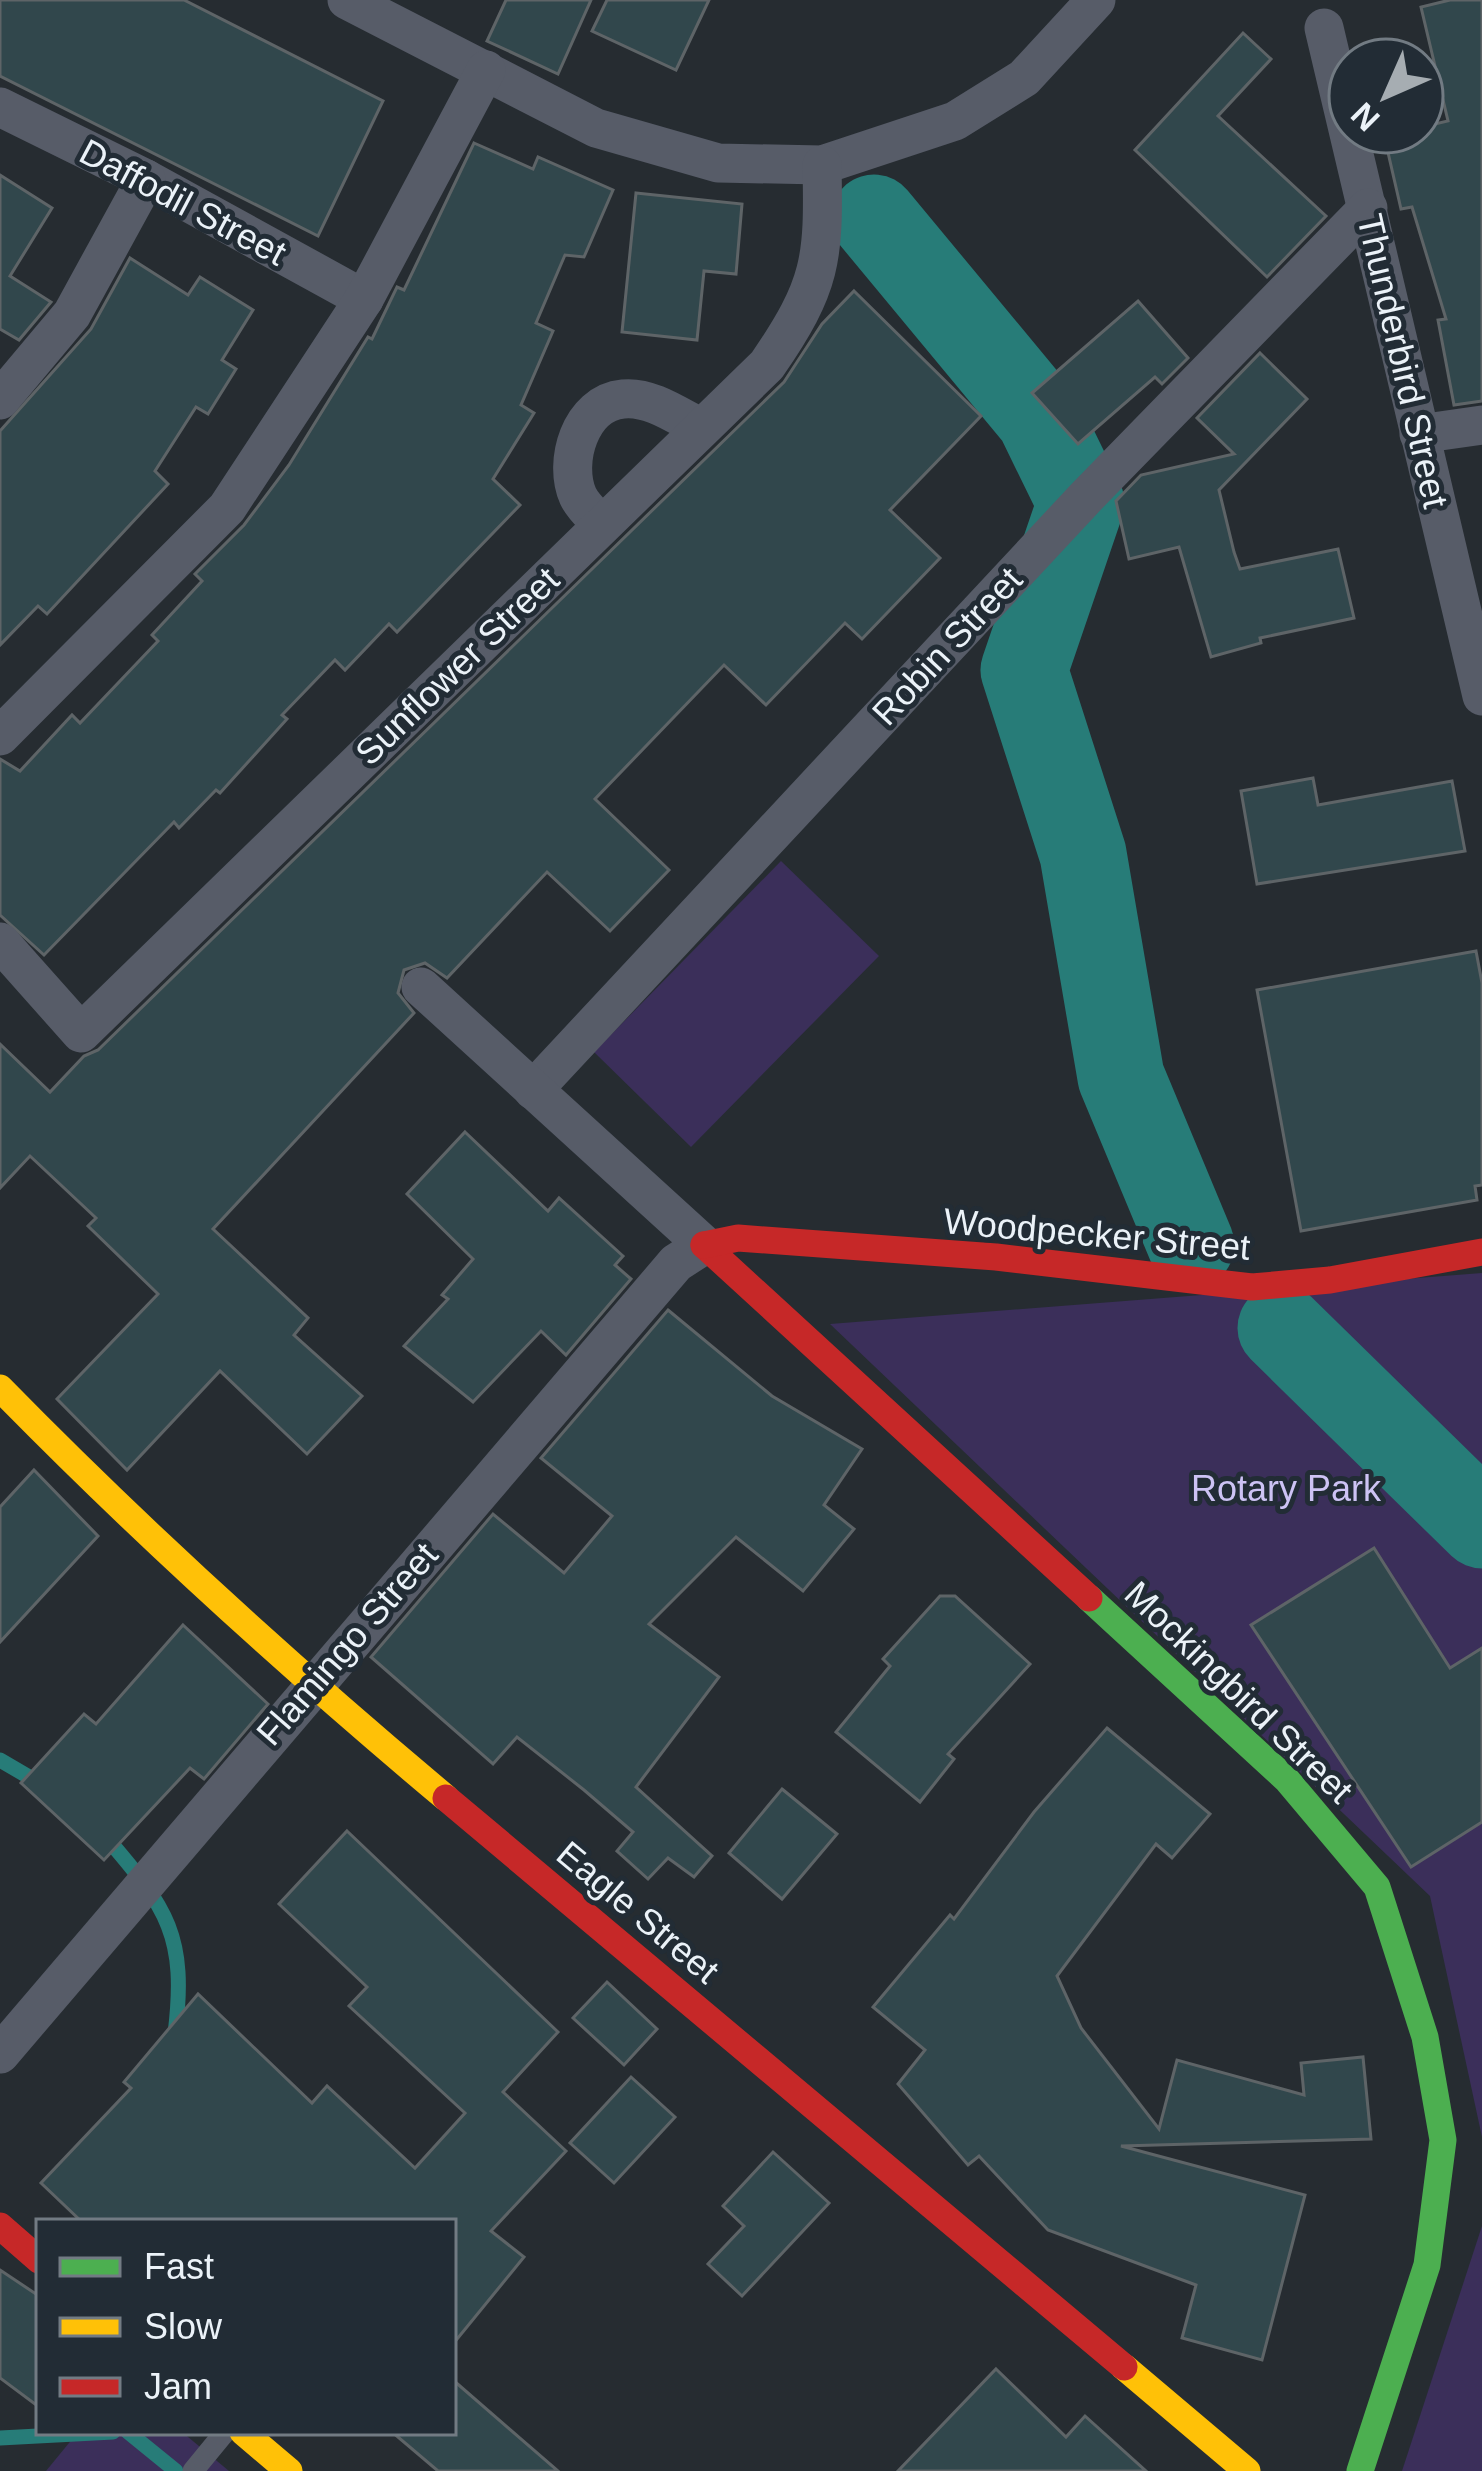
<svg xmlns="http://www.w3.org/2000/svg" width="1482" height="2471" font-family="Helvetica,sans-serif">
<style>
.green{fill:#3b2f5a}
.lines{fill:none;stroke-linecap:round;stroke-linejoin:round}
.stream{stroke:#277c78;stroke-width:15}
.river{stroke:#277c78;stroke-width:87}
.building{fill:#31474c;stroke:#5e6467;stroke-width:3}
.lane{stroke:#575c68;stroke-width:21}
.street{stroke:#575c68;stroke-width:39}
.fast{stroke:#4caf50;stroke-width:27}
.slow{stroke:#ffc107;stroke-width:27}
.jam{stroke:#c62828;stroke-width:27}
.labels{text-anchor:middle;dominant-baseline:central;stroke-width:10;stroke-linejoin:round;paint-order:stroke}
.street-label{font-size:36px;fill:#ebf2f8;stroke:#222c35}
.park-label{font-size:36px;fill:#cdc3f4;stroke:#222c35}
</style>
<rect width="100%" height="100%" fill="#262c31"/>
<g class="green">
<polygon points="781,861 879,956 691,1147 594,1052"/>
<polygon points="1482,1273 1482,2137 1430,1896 830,1324"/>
<polygon points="1482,2226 1482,2471 1402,2471"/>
<polygon points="78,2432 182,2432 229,2471 46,2471"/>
</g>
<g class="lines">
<g class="stream">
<polyline points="0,1760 41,1784"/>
<path d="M 105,1836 C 168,1909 187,1936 175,2034"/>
<polyline points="128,2432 176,2471"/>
<polyline points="0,2438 113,2432"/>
</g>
<g class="river">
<polyline points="874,218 1039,417 1081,503 1024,670 1083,854 1121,1077 1191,1245"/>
<polyline points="1281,1328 1482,1525"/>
</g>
</g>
<g class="building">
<polygon points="0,0 184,0 383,101 318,236 0,76"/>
<polygon points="506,0 591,0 558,74 487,41"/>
<polygon points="607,0 709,0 676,70 592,31"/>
<polygon points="1450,0 1482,0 1482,401 1454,405 1438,320 1446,319 1412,207 1401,209 1384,135 1422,132 1422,127 1448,121 1421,7"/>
<polygon points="1243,33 1271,59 1218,116 1326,216 1267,277 1135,150"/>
<polygon points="474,143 533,169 538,157 613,190 584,257 565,255 536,323 553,331 521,405 534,413 493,479 520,505 397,632 389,624 345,670 335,660 282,715 287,719 220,793 216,790 179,828 174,822 44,955 0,915 0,759 20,771 72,715 80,723 158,641 152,635 202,581 195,574 244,525 289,465 368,337 372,339 397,287 404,290"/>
<polygon points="0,175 52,208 10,276 51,302 19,340 0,329"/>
<polygon points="636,193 742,204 736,274 704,271 697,340 622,332"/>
<polygon points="130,258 188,295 200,277 253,310 222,360 236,369 208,414 196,407 155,471 168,484 47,614 38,606 0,645 0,431 91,329"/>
<polygon points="854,291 981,416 890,510 940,558 862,639 845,623 766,705 724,665 595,799 669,870 610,931 547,872 447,978 425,963 404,970 398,993 414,1013 213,1229 308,1318 294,1335 362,1396 307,1454 220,1371 127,1470 57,1399 158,1294 88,1226 96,1218 30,1156 0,1188 0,1044 50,1092 84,1056 98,1050 784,382 822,324"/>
<polygon points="1138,301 1188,358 1162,384 1155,377 1078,444 1032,393"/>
<polygon points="1260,353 1307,399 1219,490 1234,552 1240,569 1338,549 1354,618 1260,638 1261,643 1211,657 1179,547 1129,559 1116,501 1141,475 1234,454 1197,418"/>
<polygon points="1313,778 1318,805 1452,781 1465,851 1257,884 1241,791"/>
<polygon points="1476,951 1482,983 1482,1185 1475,1186 1477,1200 1301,1231 1257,990"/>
<polygon points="465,1132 548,1211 559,1198 623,1256 615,1265 631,1279 566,1355 541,1331 473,1402 404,1346 448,1299 442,1295 473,1259 407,1194"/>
<polygon points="668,1310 772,1396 862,1449 824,1505 854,1529 803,1591 736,1537 649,1624 719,1677 636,1787 712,1856 694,1877 668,1858 648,1879 617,1851 633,1832 584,1790 517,1737 493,1764 371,1657 493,1514 564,1573 612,1516 541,1458"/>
<polygon points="34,1470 98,1536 0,1642 0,1507"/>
<polygon points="1374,1548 1450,1668 1482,1648 1482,1822 1411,1867 1251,1625"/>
<polygon points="940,1596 955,1596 1030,1664 948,1754 954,1759 920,1802 836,1732 890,1666 883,1659"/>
<polygon points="183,1625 268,1704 204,1779 190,1768 104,1860 21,1783 84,1714 96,1724"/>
<polygon points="1107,1728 1210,1814 1172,1858 1156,1844 1057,1976 1081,2028 1159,2129 1177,2060 1304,2095 1301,2063 1363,2057 1371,2139 1121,2146 1305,2195 1262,2360 1182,2338 1196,2285 1048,2230 979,2156 968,2165 898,2084 925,2050 873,2007 950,1915 954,1919 1034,1812"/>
<polygon points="782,1789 837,1834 782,1899 729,1853"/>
<polygon points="347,1831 558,2032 503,2092 566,2151 491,2231 524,2257 453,2344 453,2222 82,2222 41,2183 131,2088 124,2082 198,1994 312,2103 327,2086 415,2168 465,2113 349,2006 367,1987 279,1904"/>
<polygon points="607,1982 657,2029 624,2065 573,2018"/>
<polygon points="631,2077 675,2117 614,2183 570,2143"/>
<polygon points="773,2152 829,2203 742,2296 708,2264 744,2226 723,2206"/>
<polygon points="0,2270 39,2296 39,2407 0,2378"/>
<polygon points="996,2369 1066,2437 1085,2416 1146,2471 898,2471"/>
<polygon points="453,2380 558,2471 438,2471 392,2432 453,2432"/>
</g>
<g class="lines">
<polyline class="lane" points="193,2471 225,2432"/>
<g class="street">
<polyline points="347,0 596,128 718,163 822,165 955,121 1024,78 1096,0"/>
<polyline points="1324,28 1482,696"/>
<polyline points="0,107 146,179 364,299"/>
<polyline points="0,400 72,314 146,179"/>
<polyline points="1419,434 1482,425"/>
<path d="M 602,525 C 594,516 583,507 578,496 C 563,462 580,403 623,399 C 650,396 678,416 701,428"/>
<polyline points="0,736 227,508 364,299 486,70"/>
<path d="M 0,942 L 81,1033 L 767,365 C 822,285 824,260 822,165"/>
<polyline points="533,1090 1087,496 1368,208"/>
<polyline points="0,2054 676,1263 704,1245 421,987"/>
</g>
<polyline class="fast" points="1089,1598 1287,1780 1377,1887 1425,2037 1443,2140 1427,2265 1360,2471"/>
<g class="slow">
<path d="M 0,1388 C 142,1533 291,1668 446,1798"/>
<polyline points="1124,2367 1247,2471"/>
<polyline points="243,2432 289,2471"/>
</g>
<g class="jam">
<polyline points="704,1245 1089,1598"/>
<polyline points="704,1245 738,1238 996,1257 1252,1287 1330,1280 1482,1252"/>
<polyline points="446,1798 1124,2367"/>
<polyline points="0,2226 39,2260"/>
</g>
</g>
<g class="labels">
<g class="street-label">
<text transform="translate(183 202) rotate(28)">Daffodil Street</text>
<text transform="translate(1403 361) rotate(77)">Thunderbird Street</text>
<text transform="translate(947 646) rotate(-47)">Robin Street</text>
<text transform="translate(457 666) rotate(-44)">Sunflower Street</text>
<text transform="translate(1097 1234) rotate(5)">Woodpecker Street</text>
<text transform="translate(347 1644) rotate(-49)">Flamingo Street</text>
<text transform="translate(1239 1692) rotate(44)">Mockingbird Street</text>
<text transform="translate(638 1912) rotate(40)">Eagle Street</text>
</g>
<g class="park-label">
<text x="1286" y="1488">Rotary Park</text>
</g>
</g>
<rect x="36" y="2219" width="420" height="216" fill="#222c35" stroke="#727b83" stroke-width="3"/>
<rect x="60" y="2258" width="60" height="18" fill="#4caf50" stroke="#727b83" stroke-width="3"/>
<text x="144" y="2279" font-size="36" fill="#ebf2f8">Fast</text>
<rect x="60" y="2318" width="60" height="18" fill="#ffc107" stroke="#727b83" stroke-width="3"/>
<text x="144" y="2339" font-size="36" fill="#ebf2f8">Slow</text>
<rect x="60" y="2378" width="60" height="18" fill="#c62828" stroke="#727b83" stroke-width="3"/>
<text x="144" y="2399" font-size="36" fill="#ebf2f8">Jam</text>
<g transform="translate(1386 96) rotate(225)"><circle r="57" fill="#222c35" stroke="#727b83" stroke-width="3"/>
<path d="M0-9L21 45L0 30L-21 45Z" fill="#a6adb2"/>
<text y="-18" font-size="33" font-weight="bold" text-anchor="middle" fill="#ebf2f8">N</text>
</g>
</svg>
